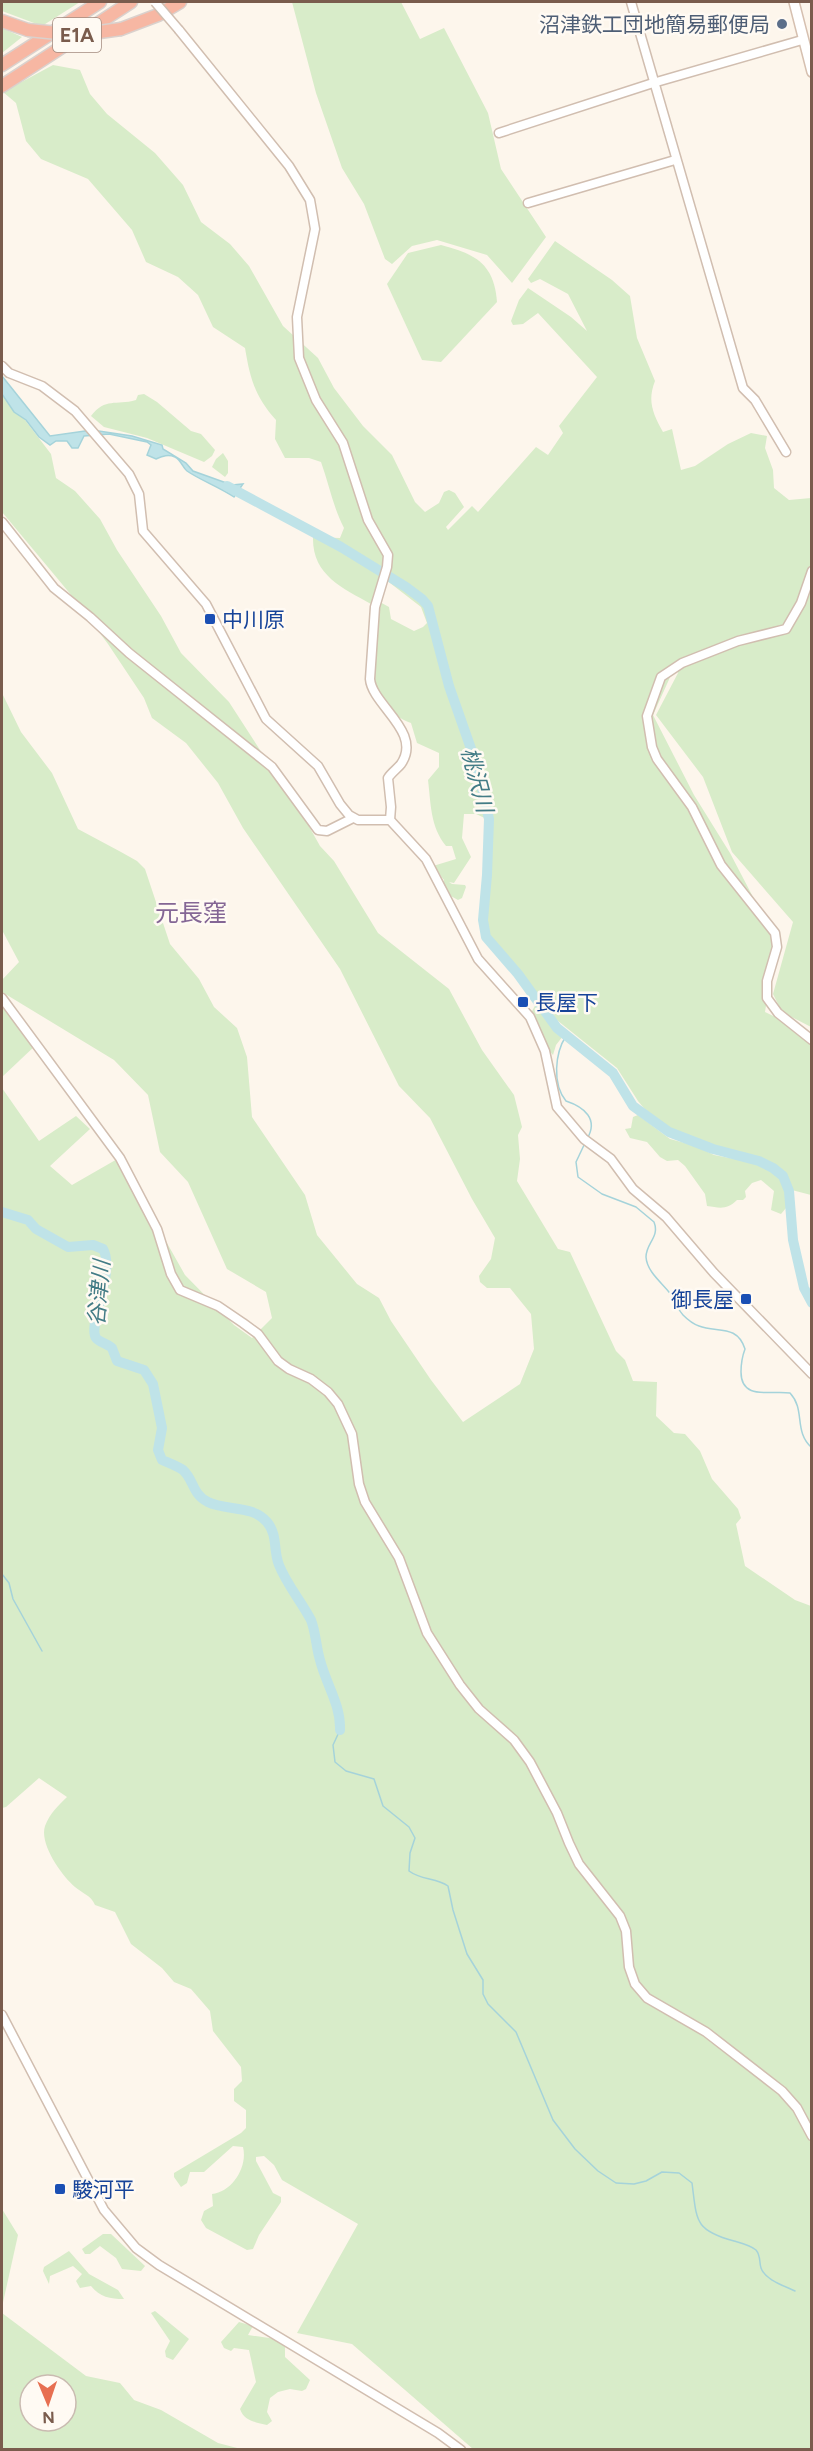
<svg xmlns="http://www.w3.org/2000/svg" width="813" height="2451" font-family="Figtree,'Noto Sans JP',sans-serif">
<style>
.green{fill:#d8ecc9;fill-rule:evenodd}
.water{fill:#bfe3e8;stroke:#a5d3da;stroke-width:1.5}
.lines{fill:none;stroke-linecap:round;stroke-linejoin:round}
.stream{stroke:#a5d3da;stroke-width:1.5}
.river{stroke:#bfe3e8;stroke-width:10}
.tertiary-casing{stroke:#d1beb0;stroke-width:11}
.secondary-casing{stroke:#d6c0b0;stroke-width:12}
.motorway-casing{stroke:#dad1cd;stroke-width:15}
.tertiary{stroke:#fff;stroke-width:8}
.secondary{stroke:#fff;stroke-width:9}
.motorway{stroke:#f7b7a3;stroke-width:12}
.tertiary-bridge-casing{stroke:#d1beb0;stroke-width:11;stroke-linecap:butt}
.motorway-bridge-casing{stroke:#dad1cd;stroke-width:15;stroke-linecap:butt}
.tertiary-bridge{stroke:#fff;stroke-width:8}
.motorway-bridge{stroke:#f7b7a3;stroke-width:12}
.service-dot{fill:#5c6f8a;stroke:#fffaf3;stroke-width:2}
.transit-dot{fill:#1a4fb4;stroke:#fffaf3;stroke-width:2}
.labels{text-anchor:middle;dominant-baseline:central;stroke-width:5;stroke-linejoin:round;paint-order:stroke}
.shield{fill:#fffaf3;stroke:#a28b7f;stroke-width:1.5}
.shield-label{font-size:20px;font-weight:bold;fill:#7a5c4d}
.service-label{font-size:21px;fill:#4e5e75;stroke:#fffaf3;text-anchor:end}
.transit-label{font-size:21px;fill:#164399;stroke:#fffaf3;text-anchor:start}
.water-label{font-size:22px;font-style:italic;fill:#437c86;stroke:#fffaf3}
.quarter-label{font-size:24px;fill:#846695;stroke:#fffaf3}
</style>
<rect width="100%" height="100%" fill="#fdf6ec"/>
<g class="green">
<polygon points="2,2 80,2 42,26 2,11"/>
<polygon points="292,2 401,2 420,39 444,28 488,113 501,169 546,237 512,283 487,255 437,240 412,246 392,264 385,259 364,204 342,168 316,93"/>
<polygon points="2,28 22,37 2,53"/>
<path d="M 53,65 L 80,70 L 90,94 L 107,114 L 155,153 L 183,185 L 201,222 L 230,244 L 249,266 L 283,326 L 318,358 L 334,388 L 363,426 L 392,455 L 415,502 L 425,512 L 439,503 L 444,492 L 449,490 L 455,493 L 464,507 L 446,527 L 448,530 L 472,506 L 478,512 L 536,447 L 548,455 L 563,433 L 559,426 L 597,377 L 538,313 L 523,324 L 513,325 L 511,321 L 519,300 L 528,288 L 571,317 L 587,331 L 568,294 L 540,279 L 531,283 L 528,279 L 555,241 L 612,280 L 630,296 L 637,338 L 655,381 C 647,401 653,414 663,432 L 672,429 L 681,470 L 695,466 L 728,444 L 751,433 L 767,436 L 765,448 L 773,470 L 774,488 L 789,500 L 811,498 L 811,1027 L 782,1012 L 773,994 L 793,922 L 732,852 L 703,777 L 656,715 L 678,673 L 676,664 L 653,715 L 694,795 L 730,853 L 776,941 L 765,1012 L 811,1034 L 811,1195 L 788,1189 L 777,1168 L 692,1142 L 652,1118 L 638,1101 L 617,1068 L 548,1013 L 486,937 L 484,916 L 489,879 L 489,820 L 476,814 L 464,814 L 462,838 L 471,857 L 454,883 L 449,882 L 452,884 L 465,885 L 466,887 L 462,898 L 458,900 L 449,895 L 443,883 L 444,880 L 433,866 L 456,859 L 452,846 L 446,846 C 430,826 431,804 428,780 L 439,767 L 439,753 L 417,743 L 411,723 C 397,719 376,700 372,685 C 369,674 377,617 378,601 L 389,607 L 391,619 L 414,631 L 423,627 L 427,623 L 421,607 L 381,576 L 371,604 C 342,588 312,575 313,537 L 340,538 L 344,528 C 333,507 329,484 321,462 L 309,458 L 285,458 L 275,439 L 276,420 C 255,397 250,378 245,348 L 213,327 L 198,295 L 178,277 L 146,262 L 132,230 L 88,179 L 41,159 L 26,141 L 16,103 L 3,92 Z"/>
<path d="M 441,245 C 476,254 494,264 497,302 L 441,362 L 422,360 L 387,284 L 408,253 Z"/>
<path d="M 2,390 L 51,454 L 56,478 L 75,491 L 100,519 L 117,550 L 161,616 L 181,653 L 229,702 L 306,821 L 320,846 L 334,861 L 378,933 L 449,989 L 482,1050 L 514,1095 L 522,1127 L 518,1135 L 520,1159 L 517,1181 L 558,1249 L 570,1252 L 616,1351 L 625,1360 L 633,1381 L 657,1382 L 656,1416 L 674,1433 L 685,1434 L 700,1451 L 712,1479 L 738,1509 L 741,1518 L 736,1524 L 745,1566 L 795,1600 L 811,1606 L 811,2449 L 473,2449 L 352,2344 L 297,2333 L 358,2224 L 282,2180 L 274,2165 L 264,2156 L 256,2157 L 256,2161 L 273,2193 L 281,2197 L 281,2202 L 259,2235 L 253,2249 L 247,2250 L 206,2228 L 201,2220 L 204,2211 L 213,2206 L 212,2194 C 232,2192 248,2167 243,2147 L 233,2146 L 204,2172 L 190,2172 L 187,2183 L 181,2187 L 174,2177 L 174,2173 L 241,2133 L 246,2128 L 246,2110 L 234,2101 L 234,2089 L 242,2081 L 241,2067 L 213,2031 L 210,2011 L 191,1989 L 174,1982 L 162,1968 L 131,1944 L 115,1912 L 95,1905 C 91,1895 83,1894 75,1887 C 62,1876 39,1844 45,1826 C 50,1813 58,1806 67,1797 L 39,1778 L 6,1807 L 2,1808 L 2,1088 L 39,1141 L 76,1116 L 90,1129 L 50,1166 L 72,1185 L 119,1158 L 185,1275 L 234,1325 L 252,1338 L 272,1318 L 266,1292 L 227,1269 L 188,1182 L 160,1152 L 148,1095 L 114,1060 L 2,992 L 2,980 L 19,962 L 2,930 L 2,693 L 21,732 L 52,773 L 78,829 L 121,852 L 137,861 L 145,869 L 170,944 L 199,979 L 214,1007 L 237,1028 L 247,1057 L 252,1117 L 305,1195 L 317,1235 L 357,1284 L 379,1298 L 391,1321 L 431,1380 L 463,1422 L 520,1384 L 534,1349 L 531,1314 L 510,1288 L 487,1288 L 480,1282 L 479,1276 L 491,1259 L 495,1238 L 472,1199 L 430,1118 L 399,1086 L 340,969 L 243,828 L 218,783 L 186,743 L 152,718 L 144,698 L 108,644 L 72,596 L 2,512 Z"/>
<path d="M 144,394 L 157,402 L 191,431 L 201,434 L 215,450 L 212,456 L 204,462 L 147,438 L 104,427 L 91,416 C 106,397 115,406 136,400 L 138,395 Z"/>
<polygon points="223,453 228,461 228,473 225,477 212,467 216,459"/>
<polygon points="2,997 37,1044 2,1077"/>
<polygon points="537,1002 551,1024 563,1036 556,1045 553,1055 545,1046 531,1013"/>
<path d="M 638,1115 L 670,1139 L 696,1146 L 714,1155 L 755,1163 L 775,1173 L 780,1177 L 787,1199 L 786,1208 L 781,1214 L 771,1210 L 774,1191 L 761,1180 L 752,1183 L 745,1191 L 746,1197 L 743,1200 L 737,1200 C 727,1210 720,1208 707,1206 L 705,1194 L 685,1166 L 678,1160 L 667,1161 L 660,1157 L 647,1142 L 630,1138 L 625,1129 L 631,1128 L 633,1117 Z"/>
<polygon points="2,2209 18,2235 2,2307"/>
<polygon points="103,2234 111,2234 145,2266 141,2271 122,2269 116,2258 100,2246 90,2254 85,2254 82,2249"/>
<path d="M 69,2251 L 89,2274 L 118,2290 L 124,2299 C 110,2299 100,2297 91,2286 L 80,2288 L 76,2281 L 82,2274 L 73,2266 L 50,2276 L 49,2284 L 43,2271 L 44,2267 Z"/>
<polygon points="155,2311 189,2339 173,2360 166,2357 165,2351 170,2341 151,2313"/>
<path d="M 2,2313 L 86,2376 L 120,2383 L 134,2400 L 161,2410 L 218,2443 L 241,2449 L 2,2449 ZM 30,2385 L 66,2385 L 66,2421 L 30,2421 Z"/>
<path d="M 239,2322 L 253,2326 L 248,2335 L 276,2339 L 285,2347 L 285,2357 L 310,2380 L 306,2389 L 302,2391 L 290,2389 L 278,2392 L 270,2398 L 267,2412 L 272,2421 L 267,2425 C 255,2422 244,2421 240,2409 L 256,2382 L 249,2350 L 234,2348 L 231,2351 L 224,2348 L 221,2342 Z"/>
</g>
<path class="water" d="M 2,376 L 50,436 L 92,430 L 132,436 L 162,445 L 163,449 L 186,463 L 193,471 L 232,485 L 243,484 L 234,497 C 219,487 200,480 187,471 C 183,468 181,460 175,457 C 168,454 163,456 156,459 L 147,455 L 151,445 L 147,442 L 109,434 L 84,436 L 78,448 L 72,448 L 67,441 L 56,441 L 50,445 L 39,437 L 26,420 L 14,412 L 2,394 Z"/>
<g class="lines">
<g class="stream">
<path d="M 566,1036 C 555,1053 552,1084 566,1101 C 584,1107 599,1119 587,1139"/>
<path d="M 585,1143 L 576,1162 L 578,1177 L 602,1194 L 636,1207 L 654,1222 C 660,1237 646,1243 646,1257 C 647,1274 667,1286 674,1299 C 678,1306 678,1310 683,1315 C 687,1319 693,1324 699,1326 C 717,1333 737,1324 745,1349 C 742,1357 741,1364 741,1372 C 741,1401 771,1390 790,1393 C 806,1410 793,1431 812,1448"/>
<polyline points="2,1574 9,1583 13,1599 42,1651"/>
<path d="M 340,1730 L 333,1745 L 335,1762 L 346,1771 L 374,1779 L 383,1806 L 409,1827 L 415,1838 L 410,1853 L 409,1871 C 421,1880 436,1878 448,1886 L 453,1910 L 467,1954 L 483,1980 L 483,1994 L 488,2004 L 516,2032 L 553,2120 L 575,2149 L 598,2171 L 616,2183 L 634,2184 L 646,2181 L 662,2172 L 679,2173 L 692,2183 C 697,2221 694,2230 734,2241 C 741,2243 750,2245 756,2250 C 761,2256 759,2262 761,2268 C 765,2280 785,2286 795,2291"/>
</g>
<g class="river">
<polyline points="227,486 341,547 406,587 422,599 428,606 449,686 476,763 489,819 487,875 483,920 486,937 518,974 557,1028 613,1073 633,1106 669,1132 713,1149 759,1161 773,1168 783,1176 789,1191 793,1240 804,1288 812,1303"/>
<path d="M 2,1212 L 28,1220 L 36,1229 L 68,1247 L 93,1245 L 103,1249 C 116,1271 87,1325 96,1338 C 99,1342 108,1344 112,1348 L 117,1361 L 144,1370 L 153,1384 L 162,1428 L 158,1450 L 162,1460 C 169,1463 177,1466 183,1470 C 194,1480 192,1494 208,1502 C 226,1511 253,1505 267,1522 C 278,1535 273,1550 279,1565 C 287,1585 301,1601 311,1620 C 316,1633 316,1647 320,1660 C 326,1684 341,1705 340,1730"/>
</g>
<defs>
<g id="tertiary">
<polyline points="631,2 743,388 755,400 786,452"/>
<path d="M 179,30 L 289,166 L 310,200 L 315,229 L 297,317 L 299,358 L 316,400 L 343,443 L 368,520 L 388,555 L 387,567 L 375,607 L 370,679 C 372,705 423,732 401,764 C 397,769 391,773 388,778 L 391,807 L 390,820"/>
<polyline points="499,133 653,83 802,40"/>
<polyline points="528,203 675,160"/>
<polyline points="2,366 9,373 42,386 75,411 129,474 139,494 143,531 206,604 266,719 318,766 340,804 349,815 358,820 390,820 426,859 478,959 530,1017 545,1051 557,1107 584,1139 611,1159 633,1189 666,1217 714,1273 812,1374"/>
<polyline points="2,522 54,588 90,617 129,653 272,767 318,830 327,831 353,818"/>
<polyline points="812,571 801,603 786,629 738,641 682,663 661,677 647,716 652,747 657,759 692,807 721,865 775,933 777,947 767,981 767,998 778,1013 812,1040"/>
<polyline points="2,998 120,1158 157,1229 171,1274 180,1290 218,1306 243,1323 258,1334 278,1361 289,1369 311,1379 328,1392 338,1404 352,1434 359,1484 365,1502 399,1558 427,1633 460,1685 479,1709 514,1740 530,1762 557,1813 569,1843 579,1864 620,1916 626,1931 629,1967 635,1984 647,1998 706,2032 782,2091 797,2108 812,2136"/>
<polyline points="2,2015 104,2210 136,2248 159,2265 438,2433 461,2450"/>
</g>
<polyline id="secondary" points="794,2 812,72"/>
<g id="motorway">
<polyline points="2,21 28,30"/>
<polyline points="121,29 158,15 180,2"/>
<polyline points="2,65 100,2"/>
<polyline points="2,86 131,2"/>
</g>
</defs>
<use href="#tertiary" class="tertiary-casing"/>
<use href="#secondary" class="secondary-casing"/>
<use href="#motorway" class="motorway-casing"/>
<use href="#tertiary" class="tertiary"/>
<use href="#secondary" class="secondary"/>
<use href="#motorway" class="motorway"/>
<defs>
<polyline id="tertiary-bridge" points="155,2 179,30"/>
<polyline id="motorway-bridge" points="28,30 78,35 121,29"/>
</defs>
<use href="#tertiary-bridge" class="tertiary-bridge-casing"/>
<use href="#motorway-bridge" class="motorway-bridge-casing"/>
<use href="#tertiary-bridge" class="tertiary-bridge"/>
<use href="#motorway-bridge" class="motorway-bridge"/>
</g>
<circle class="service-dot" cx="782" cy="24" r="6"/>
<g class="transit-dot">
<rect x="204" y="613" width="12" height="12" rx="3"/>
<rect x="517" y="996" width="12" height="12" rx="3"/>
<rect x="740" y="1293" width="12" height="12" rx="3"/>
<rect x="54" y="2183" width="12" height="12" rx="3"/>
</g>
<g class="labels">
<rect class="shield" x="53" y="18" width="48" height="34" rx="4.5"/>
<g class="shield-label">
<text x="77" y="35">E1A</text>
</g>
<g class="service-label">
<text x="770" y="24">沼津鉄工団地簡易郵便局</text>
</g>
<g class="transit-label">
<text x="222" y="619">中川原</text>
<text x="535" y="1002">長屋下</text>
<text x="734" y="1299" text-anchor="end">御長屋</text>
<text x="72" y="2189">駿河平</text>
</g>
<g class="water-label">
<text transform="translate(477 780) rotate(75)">桃沢川</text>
<text transform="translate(99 1293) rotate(-85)">谷津川</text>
</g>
<g class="quarter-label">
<text x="191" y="912">元長窪</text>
</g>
</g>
<rect width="813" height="2451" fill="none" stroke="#7a5c4d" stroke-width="6"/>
<g transform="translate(48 2403) rotate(178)"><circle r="28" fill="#fffaf3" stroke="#cabbb1" stroke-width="1.5"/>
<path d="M0-4.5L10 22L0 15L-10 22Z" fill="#e76f51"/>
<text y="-9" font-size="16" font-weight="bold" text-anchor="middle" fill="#7a5c4d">N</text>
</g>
</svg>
